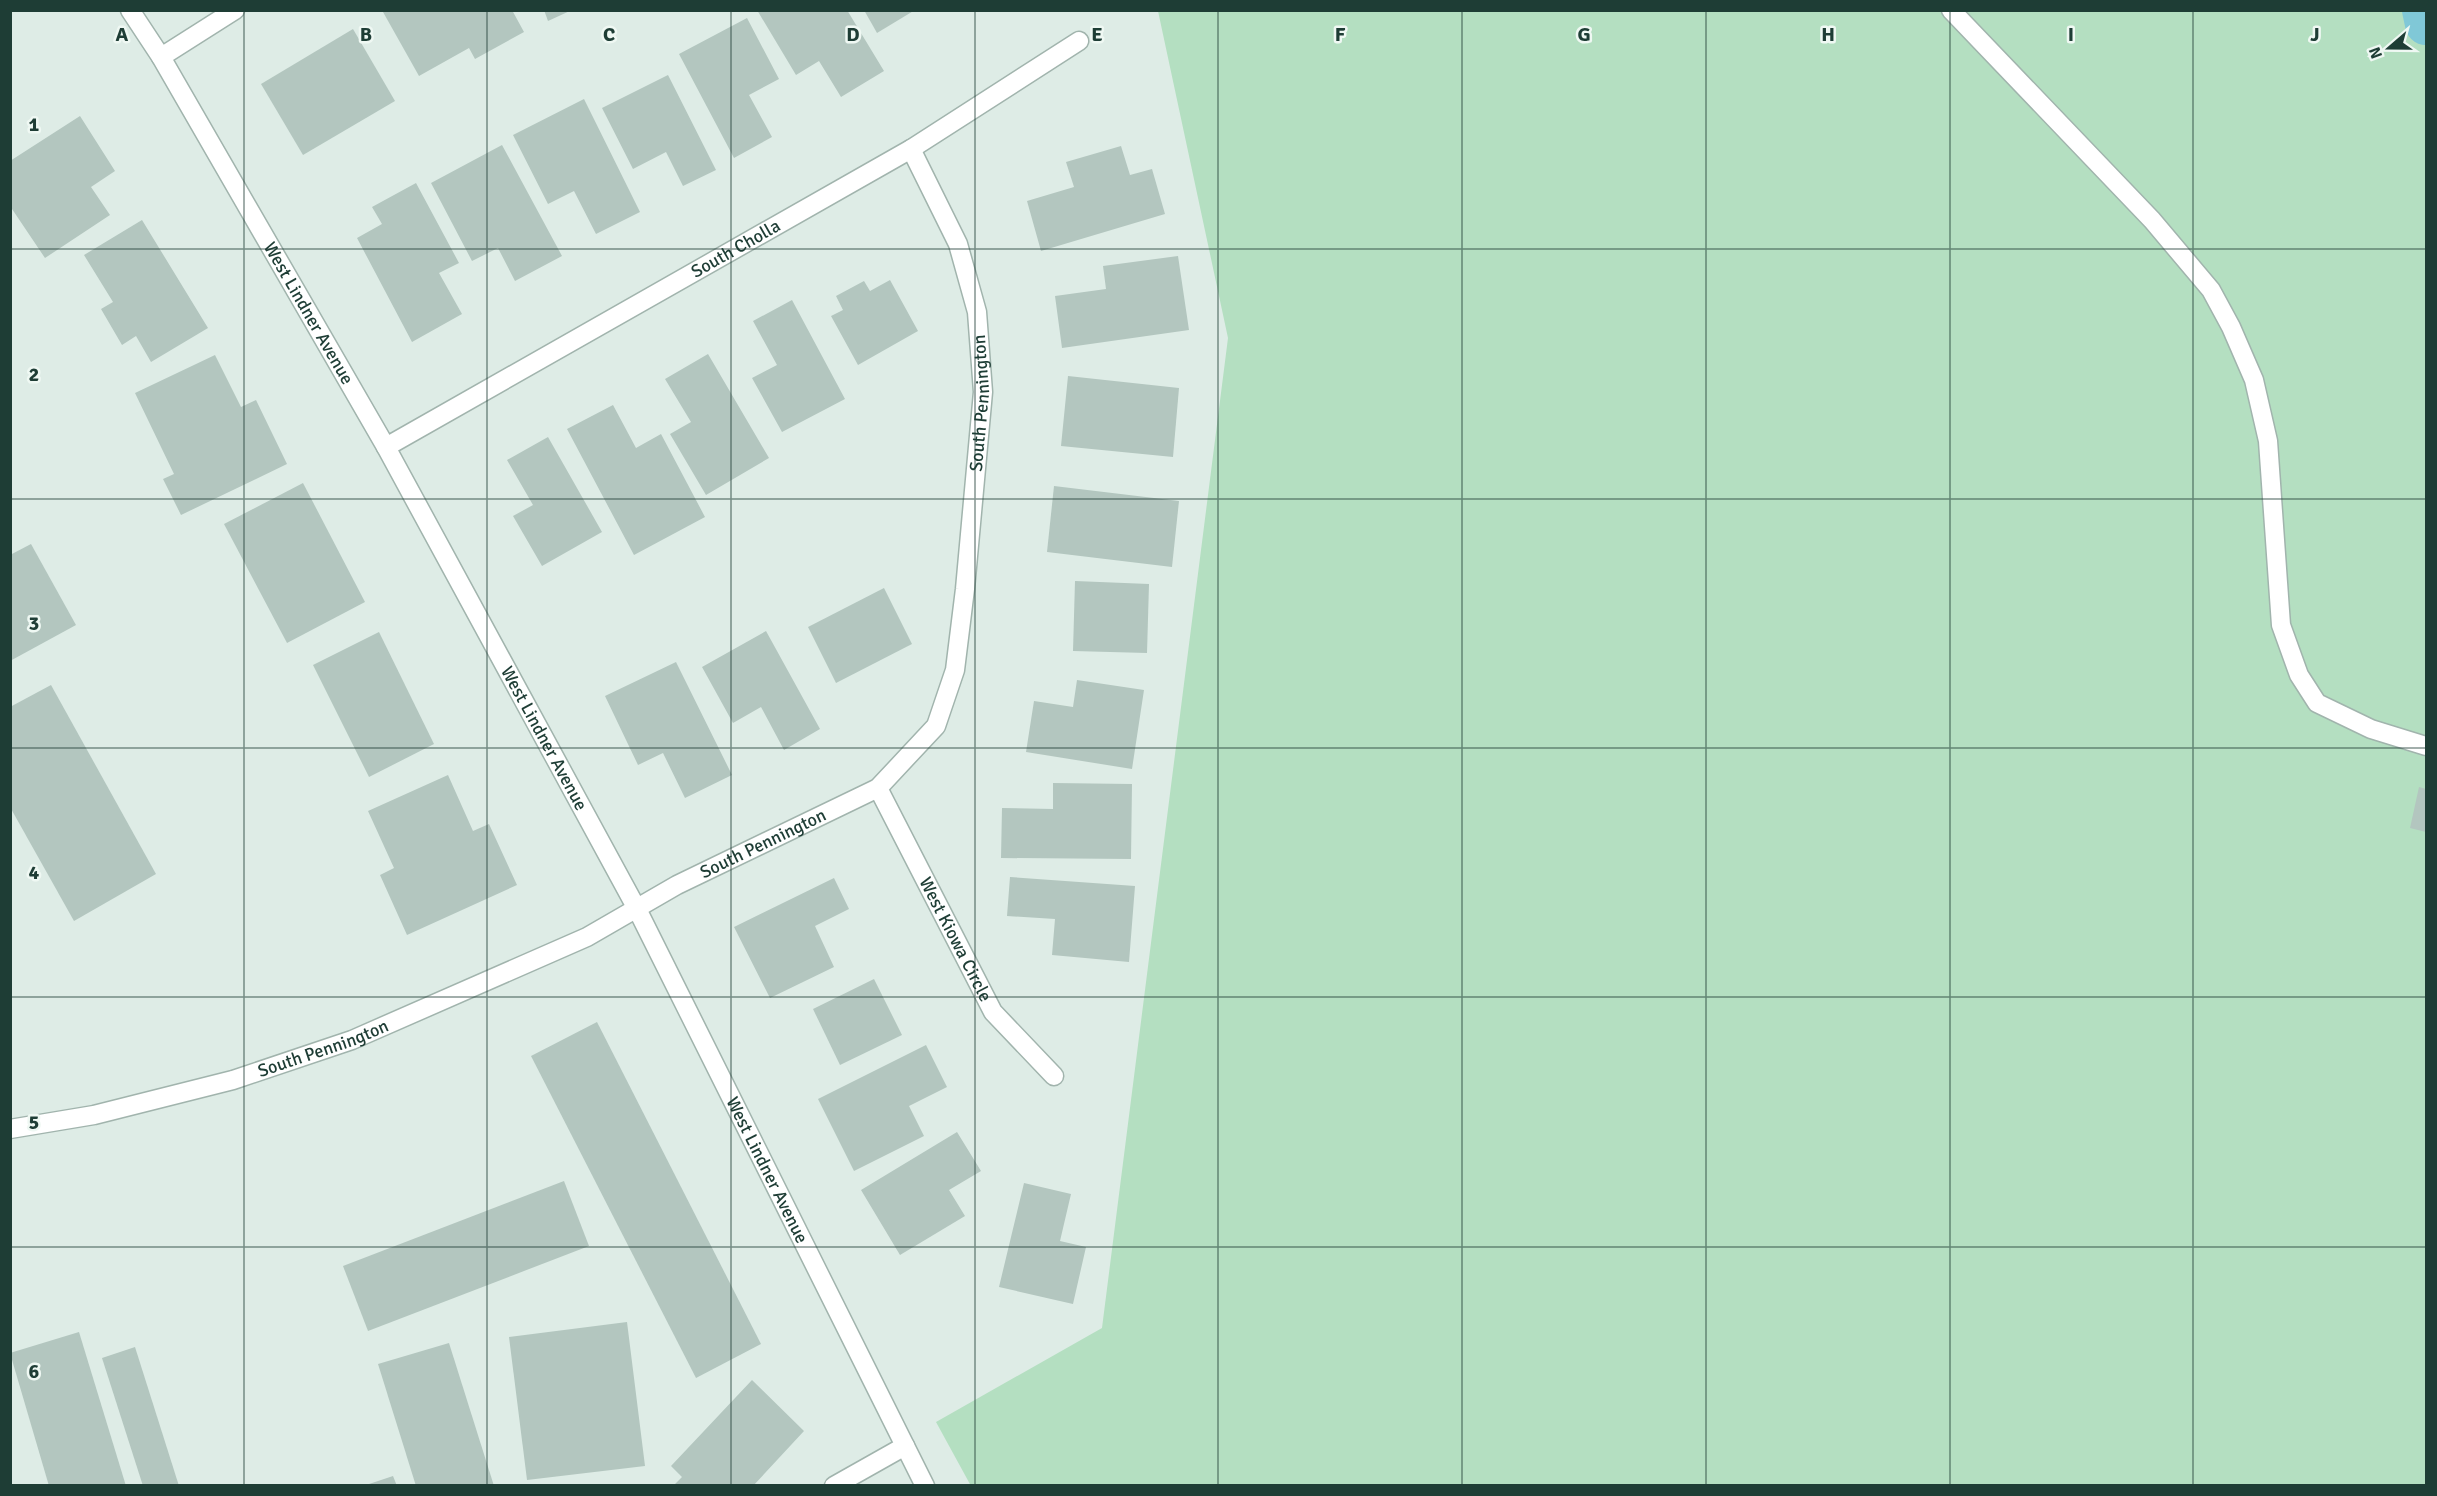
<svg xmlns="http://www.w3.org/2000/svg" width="2437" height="1496" font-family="Signika,sans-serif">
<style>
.green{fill:#b4dfc1}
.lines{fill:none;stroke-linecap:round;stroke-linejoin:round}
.canal{stroke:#80c8d7;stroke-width:42}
.building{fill:#b3c6bf}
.service-casing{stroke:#a1b4ad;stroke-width:21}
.minor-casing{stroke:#a1b4ad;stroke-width:21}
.tertiary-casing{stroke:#a1b4ad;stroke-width:21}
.service{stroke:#fff;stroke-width:18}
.minor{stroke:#fff;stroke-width:18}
.tertiary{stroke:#fff;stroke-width:18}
.grid{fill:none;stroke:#1e3d35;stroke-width:1.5;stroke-opacity:0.55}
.labels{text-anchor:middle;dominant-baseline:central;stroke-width:5;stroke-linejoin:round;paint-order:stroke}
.street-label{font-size:18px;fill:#1e3d35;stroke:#eff8f3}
.grid-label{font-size:20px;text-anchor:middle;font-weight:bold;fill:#1e3d35;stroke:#eff8f3;stroke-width:5;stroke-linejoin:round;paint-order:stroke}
</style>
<rect width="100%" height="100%" fill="#deece6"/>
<polygon class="green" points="1158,11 2426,11 2426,1485 971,1486 936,1422 1102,1328 1228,338"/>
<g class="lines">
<polyline class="canal" points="2423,10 2426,24"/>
</g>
<g class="building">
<polygon points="385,10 512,10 524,32 475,59 469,48 419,76 383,12"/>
<polygon points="544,10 572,10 548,21"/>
<polygon points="757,10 847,10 884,71 841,97 819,61 796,75"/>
<polygon points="864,10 915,10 877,33"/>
<polygon points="747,18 779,79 749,95 772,137 734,158 679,54"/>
<polygon points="353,29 395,101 303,155 261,84"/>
<polygon points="668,75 716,170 683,186 666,152 633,169 602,108"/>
<polygon points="584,99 640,212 596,234 574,191 548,204 513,135"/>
<polygon points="80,116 115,171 91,187 110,215 45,258 10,206 10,161"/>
<polygon points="502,145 562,256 515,281 498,248 472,261 431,183"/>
<polygon points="1121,146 1130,175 1152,169 1165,214 1041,251 1027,201 1074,187 1066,162"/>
<polygon points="416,183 459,263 439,273 462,314 412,342 357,238 382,224 372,207"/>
<polygon points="142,220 208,328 151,362 136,336 122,345 101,309 113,302 84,255"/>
<polygon points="1178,256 1189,330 1062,348 1055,296 1106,289 1103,266"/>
<polygon points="890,280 918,331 858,365 831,316 843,310 836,296 864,281 870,291"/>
<polygon points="792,300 845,399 782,432 752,378 777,365 753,321"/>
<polygon points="708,354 769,458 706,495 670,434 691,422 665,379"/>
<polygon points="215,355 241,407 256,400 287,464 181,515 163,479 174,474 135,393"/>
<polygon points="1068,376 1179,388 1173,457 1061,446"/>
<polygon points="613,405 636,448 661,434 705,517 634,555 567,429"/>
<polygon points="548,437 602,532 542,566 513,516 533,505 507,460"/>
<polygon points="303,483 365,602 287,643 224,524"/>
<polygon points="1054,486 1179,501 1172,567 1047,552"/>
<polygon points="31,544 76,625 10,661 10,555"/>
<polygon points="1075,581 1149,584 1147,653 1073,651"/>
<polygon points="884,588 912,644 836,683 808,627"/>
<polygon points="766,631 820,729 784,750 761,707 733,723 702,667"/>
<polygon points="379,632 434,744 369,777 313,665"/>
<polygon points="676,662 732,775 685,798 663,753 638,765 605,696"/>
<polygon points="1077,680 1144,690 1132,769 1026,752 1034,701 1073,707"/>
<polygon points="51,685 156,874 74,921 10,807 10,707"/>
<polygon points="448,775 473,831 489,824 517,885 407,935 380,875 394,868 368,811"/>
<polygon points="1053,783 1132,784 1131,859 1001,858 1002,808 1053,809"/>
<polygon points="2419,787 2426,789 2426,832 2410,828"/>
<polygon points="1010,877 1135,886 1129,962 1052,955 1055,919 1007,916"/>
<polygon points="834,878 849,909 815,926 834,967 770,998 734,927"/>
<polygon points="874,979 902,1035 840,1065 813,1009"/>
<polygon points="597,1022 761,1344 696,1378 531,1056"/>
<polygon points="926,1045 947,1087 909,1106 924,1136 854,1171 818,1099"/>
<polygon points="957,1132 981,1171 949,1190 965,1216 900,1255 861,1190"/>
<polygon points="564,1181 589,1246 368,1331 343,1266"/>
<polygon points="1024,1183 1071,1194 1060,1241 1086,1247 1073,1304 999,1287"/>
<polygon points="627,1322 645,1466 527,1480 509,1337"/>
<polygon points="79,1332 126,1486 49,1486 10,1353"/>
<polygon points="449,1343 494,1486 416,1486 378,1364"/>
<polygon points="135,1347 179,1486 143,1486 102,1358"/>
<polygon points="752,1380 804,1431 753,1486 673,1486 682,1477 671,1466"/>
<polygon points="393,1476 397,1486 366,1486 366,1485"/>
</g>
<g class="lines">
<defs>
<g id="service">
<polyline points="1951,10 2152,220 2211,290 2231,327 2254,380 2268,441 2281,625 2299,675 2317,703 2371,729 2426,746"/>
<polyline points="834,1486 905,1446"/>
</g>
<g id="minor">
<polyline points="161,57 235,10"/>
<path id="s1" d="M 386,447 L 911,149 L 1079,41"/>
<path id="s2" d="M 878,788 L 993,1012 L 1054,1076"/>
<path id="s3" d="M 10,1129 L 94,1115 L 233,1080 L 352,1040 L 587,937 L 677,885 L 878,788 L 936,726 L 955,670 L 965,589 L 983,392 L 977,312 L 958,244 L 911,149"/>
</g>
<g id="tertiary">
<path id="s4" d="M 130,10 L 161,57 L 386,447 L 637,909 L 925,1486"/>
</g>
</defs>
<use href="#service" class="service-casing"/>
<use href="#minor" class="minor-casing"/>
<use href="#tertiary" class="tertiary-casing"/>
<use href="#service" class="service"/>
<use href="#minor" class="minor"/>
<use href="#tertiary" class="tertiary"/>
</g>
<path class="grid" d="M 244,10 L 244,1486M 487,10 L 487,1486M 731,10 L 731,1486M 975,10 L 975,1486M 1218,10 L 1218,1486M 1462,10 L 1462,1486M 1706,10 L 1706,1486M 1950,10 L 1950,1486M 2193,10 L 2193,1486M 10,249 L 2426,249M 10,499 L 2426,499M 10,748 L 2426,748M 10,997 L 2426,997M 10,1247 L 2426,1247"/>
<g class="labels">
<g class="street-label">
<text stroke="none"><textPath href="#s1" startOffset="402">South Cholla</textPath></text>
<text stroke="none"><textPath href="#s4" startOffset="352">West Lindner Avenue</textPath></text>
<text stroke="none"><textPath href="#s3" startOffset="1350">South Pennington</textPath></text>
<text stroke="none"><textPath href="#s4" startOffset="838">West Lindner Avenue</textPath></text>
<text stroke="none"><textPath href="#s3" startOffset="810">South Pennington</textPath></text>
<text stroke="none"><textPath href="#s2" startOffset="170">West Kiowa Circle</textPath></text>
<text stroke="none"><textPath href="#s3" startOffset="324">South Pennington</textPath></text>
<text stroke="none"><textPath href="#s4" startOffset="1324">West Lindner Avenue</textPath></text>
</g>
</g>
<g class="grid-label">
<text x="122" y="41">A</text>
<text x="366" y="41">B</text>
<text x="609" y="41">C</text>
<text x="853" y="41">D</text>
<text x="1097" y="41">E</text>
<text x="1340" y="41">F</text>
<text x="1584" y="41">G</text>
<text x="1828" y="41">H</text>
<text x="2071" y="41">I</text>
<text x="2315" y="41">J</text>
<text x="34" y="131">1</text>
<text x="34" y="381">2</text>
<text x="34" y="630">3</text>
<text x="34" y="879">4</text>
<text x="34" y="1129">5</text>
<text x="34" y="1378">6</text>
</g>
<rect width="2437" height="1496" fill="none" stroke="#1e3d35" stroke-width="24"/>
<g transform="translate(2389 48) rotate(250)" stroke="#eff8f3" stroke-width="4.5" paint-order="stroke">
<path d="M0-4.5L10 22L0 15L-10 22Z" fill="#1e3d35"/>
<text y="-9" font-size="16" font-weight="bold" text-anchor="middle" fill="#1e3d35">N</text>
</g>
</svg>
